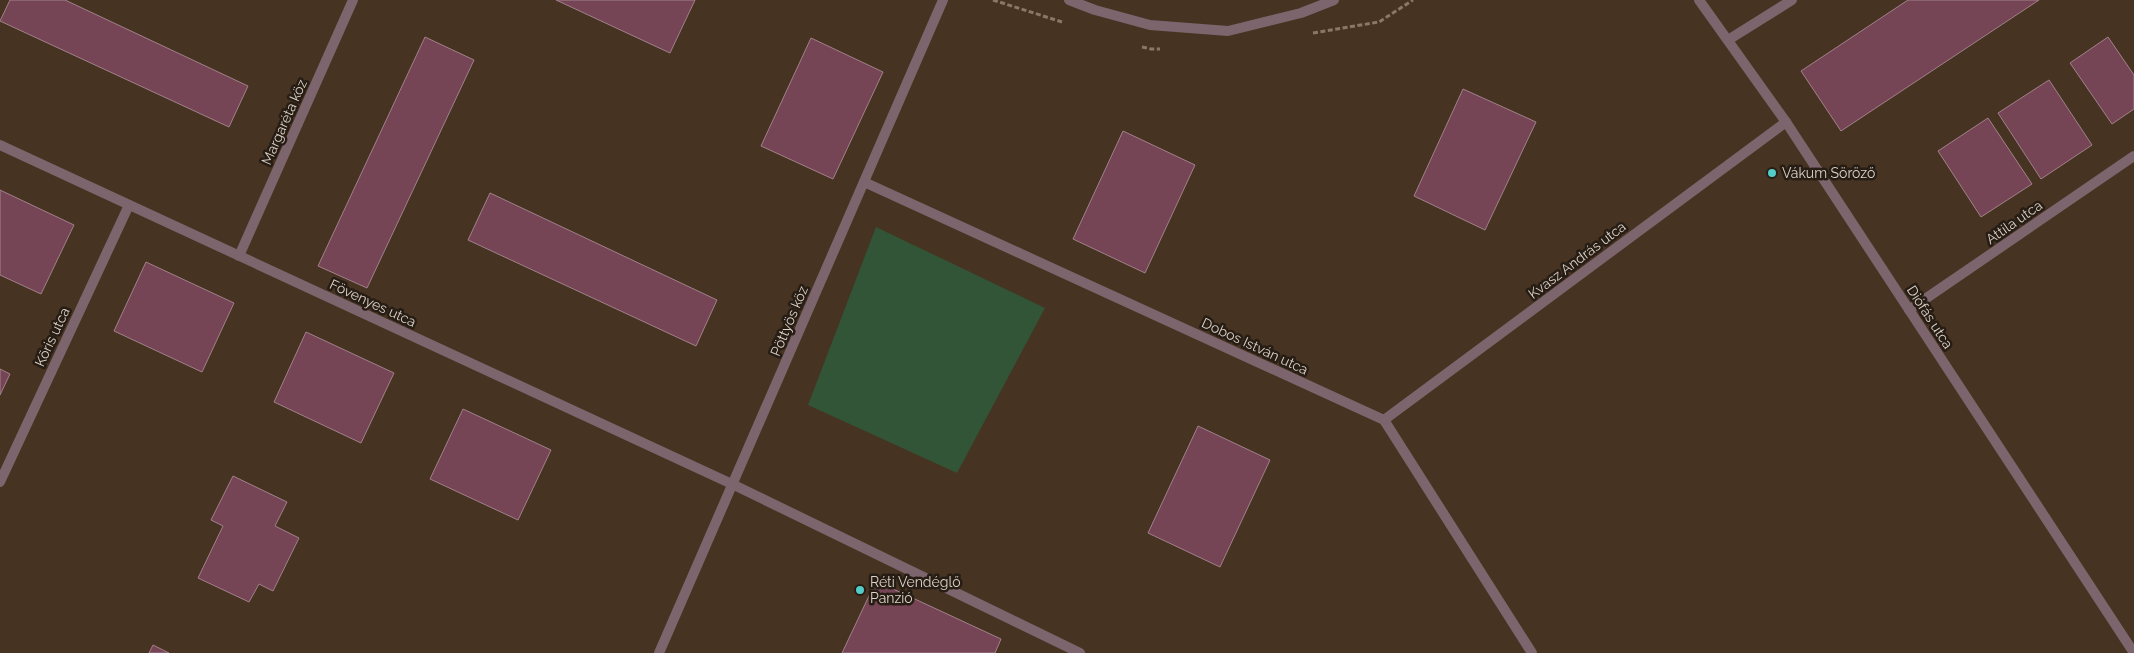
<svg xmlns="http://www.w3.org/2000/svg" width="2134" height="653" font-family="Raleway,sans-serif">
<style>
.green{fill:#315536}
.building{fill:#754556;stroke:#a1818b}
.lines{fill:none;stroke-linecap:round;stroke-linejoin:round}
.path{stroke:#897869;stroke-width:3;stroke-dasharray:5 2.5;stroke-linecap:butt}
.minor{stroke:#7c656d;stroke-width:10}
.poi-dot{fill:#54cdc8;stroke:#261d15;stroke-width:2}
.labels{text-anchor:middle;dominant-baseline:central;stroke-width:5;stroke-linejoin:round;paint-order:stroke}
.street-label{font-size:14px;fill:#ded1c6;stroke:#261d15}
.poi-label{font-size:14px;fill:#ded1c6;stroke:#261d15;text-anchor:start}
</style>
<rect width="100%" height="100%" fill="#473321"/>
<polygon class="green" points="876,227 1045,308 957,473 808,405"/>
<g class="building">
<polygon points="10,0 65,0 248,86 229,127 0,21"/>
<polygon points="556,0 695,0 670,53"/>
<polygon points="1908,0 2039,0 1841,131 1801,71"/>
<polygon points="425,37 474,60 367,288 318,266"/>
<polygon points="2108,37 2134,75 2134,109 2112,124 2070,63"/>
<polygon points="811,38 883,72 833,179 761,146"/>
<polygon points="2049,80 2092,145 2041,179 1998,113"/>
<polygon points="1463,89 1536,122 1485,230 1414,196"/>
<polygon points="1988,118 2032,184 1981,217 1938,151"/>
<polygon points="1123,131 1195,165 1145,273 1073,239"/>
<polygon points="0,190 74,225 41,294 0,275"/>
<polygon points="490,193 717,300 696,346 468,240"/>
<polygon points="146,262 234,303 202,372 114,331"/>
<polygon points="306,332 394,373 361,443 274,402"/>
<polygon points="0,369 10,374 0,395"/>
<polygon points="463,409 551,450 518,520 430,479"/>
<polygon points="1198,426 1270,460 1220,567 1148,533"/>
<polygon points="233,476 287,502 275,526 299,538 273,591 259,584 249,602 198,578 223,526 211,520"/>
<polygon points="876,581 1001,639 995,653 842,653"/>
<polygon points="153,645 169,653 149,653"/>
</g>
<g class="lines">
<g class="path">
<polyline points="993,0 1062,22"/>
<polyline points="1313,33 1379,22 1413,0"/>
<polyline points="1142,47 1151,49 1160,49"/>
</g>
<g class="minor">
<polyline points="1069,0 1095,10 1150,25 1228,31 1301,13 1334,0"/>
<polyline points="1699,0 1786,122 2134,653"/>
<polyline points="1728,40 1792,0"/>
<polyline points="0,145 734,485 1080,653"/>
<polyline points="864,182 1384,420 1532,653"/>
<polyline points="239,256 353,0"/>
<polyline points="1909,310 2134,156"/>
<polyline points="1384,420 1786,122"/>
<polyline points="0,482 129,205"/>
<polyline points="659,653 943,0"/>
</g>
</g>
<g class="poi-dot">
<circle cx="1772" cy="173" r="5"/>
<circle cx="860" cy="590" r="5"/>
</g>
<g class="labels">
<g class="street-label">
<text transform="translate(284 122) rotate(-66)">Margaréta köz</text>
<text transform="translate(2014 222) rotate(-35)">Attila utca</text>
<text transform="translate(1577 260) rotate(-37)">Kvasz András utca</text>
<text transform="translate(373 303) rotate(25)">Fövenyes utca</text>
<text transform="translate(1930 317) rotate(57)">Diófás utca</text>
<text transform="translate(789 321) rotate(-67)">Pöttyös köz</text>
<text transform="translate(52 337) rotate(-65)">Kőris utca</text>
<text transform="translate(1255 346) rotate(25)">Dobos István utca</text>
</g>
<g class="poi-label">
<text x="1782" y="173">Vákum Söröző</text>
<text x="870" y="582">Réti Vendéglő<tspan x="870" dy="16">Panzió</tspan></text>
</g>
</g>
</svg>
